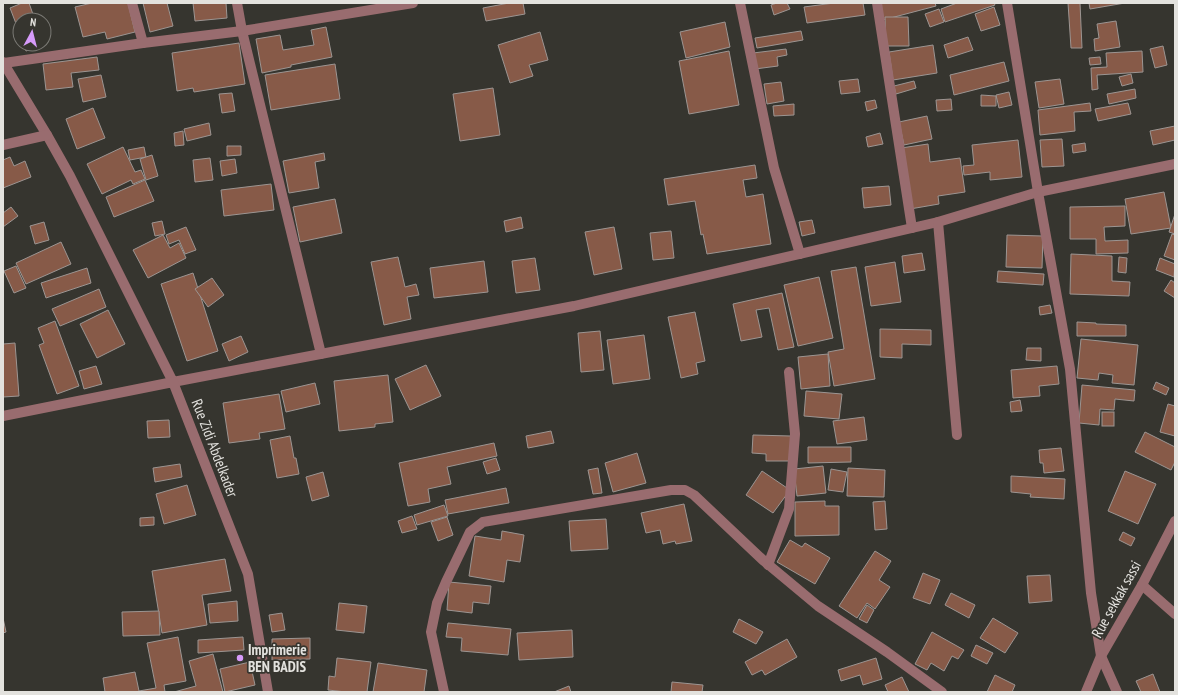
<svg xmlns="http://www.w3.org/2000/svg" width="1178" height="695" font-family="'PT Sans Narrow',sans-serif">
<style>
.building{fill:#875a48;stroke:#9c9592}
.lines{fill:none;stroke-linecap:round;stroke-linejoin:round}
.minor{stroke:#996c6f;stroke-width:10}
.poi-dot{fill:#d69bfa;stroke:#36352f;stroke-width:1.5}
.labels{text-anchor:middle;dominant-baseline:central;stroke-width:3.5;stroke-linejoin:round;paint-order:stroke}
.street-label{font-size:15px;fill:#e3e2de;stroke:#36352f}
.poi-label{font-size:15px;font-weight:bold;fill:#e3e2de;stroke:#36352f;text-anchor:start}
</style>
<rect width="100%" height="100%" fill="#36352f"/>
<g class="building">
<polygon points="22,3 29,3 35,20 20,20 20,34 10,8"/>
<polygon points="92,3 128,3 135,32 107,39 105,32 83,37 75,7"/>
<polygon points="143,3 167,3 173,26 150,32"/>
<polygon points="193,3 226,3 227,18 195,21"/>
<polygon points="509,3 523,3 525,14 486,21 483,8"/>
<polygon points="777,3 787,3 790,9 774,15 771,5"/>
<polygon points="834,3 863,3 865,15 807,23 804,7"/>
<polygon points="879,3 935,3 936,6 883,20"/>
<polygon points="957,3 994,3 995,5 945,22 941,9"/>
<polygon points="1068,3 1080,3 1082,48 1071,48"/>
<polygon points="1089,3 1125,3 1090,9"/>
<polygon points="994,7 1000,25 981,31 975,14"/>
<polygon points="939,9 944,22 930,27 925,14"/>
<polygon points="885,17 908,17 909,46 886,46"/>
<polygon points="1116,21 1120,47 1095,51 1094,39 1099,38 1097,24"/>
<polygon points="725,22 730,47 686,58 680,32"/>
<polygon points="326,27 332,57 291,65 291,67 262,73 256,39 280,35 283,50 314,45 311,30"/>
<polygon points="801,31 803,40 757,48 755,38"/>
<polygon points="540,32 548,60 529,65 533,76 510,83 498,45"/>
<polygon points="968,37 973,50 948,58 944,45"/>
<polygon points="44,42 45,44 26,51 24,44 44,44"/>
<polygon points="239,43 245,84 194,92 193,88 177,91 172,53"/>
<polygon points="933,45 937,73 893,80 889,52"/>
<polygon points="1163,46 1167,65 1155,68 1150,49"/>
<polygon points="786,49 787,55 777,57 778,66 755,69 753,53"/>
<polygon points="729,51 739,105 689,114 679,61"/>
<polygon points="1142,51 1143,72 1097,75 1098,89 1092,90 1091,68 1107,67 1106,53"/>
<polygon points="97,57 99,70 71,73 73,87 46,90 43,64"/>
<polygon points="1100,57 1101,64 1090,65 1089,58"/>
<polygon points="1004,62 1009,81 954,95 950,75"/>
<polygon points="335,64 340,99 271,110 265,75"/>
<polygon points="1131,74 1133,83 1122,86 1119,77"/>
<polygon points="101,75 106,97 83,102 78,79"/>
<polygon points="858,79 860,92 841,94 839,81"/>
<polygon points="1060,79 1064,104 1039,108 1035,82"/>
<polygon points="914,81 916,88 896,94 894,86"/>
<polygon points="781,82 784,101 767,104 764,84"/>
<polygon points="493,88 500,135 460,141 453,94"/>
<polygon points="1135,89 1136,98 1109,104 1107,94"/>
<polygon points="1009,92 1012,105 999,108 996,95"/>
<polygon points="232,93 235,111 222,113 219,94"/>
<polygon points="981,95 996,96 996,106 981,106"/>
<polygon points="951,99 952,110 937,111 936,100"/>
<polygon points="875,100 877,108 867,111 865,102"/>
<polygon points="1090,103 1091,111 1074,112 1075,131 1040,135 1038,110"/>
<polygon points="1128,103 1131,114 1098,121 1095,109"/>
<polygon points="794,104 794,115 774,116 773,106"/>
<polygon points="93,108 105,138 77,149 66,119"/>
<polygon points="927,116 932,139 904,145 899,122"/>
<polygon points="209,123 211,135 187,141 184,129"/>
<polygon points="1175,126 1175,140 1153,145 1150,131"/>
<polygon points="183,131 184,145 175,146 174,133"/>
<polygon points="880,133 883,144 868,147 866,137"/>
<polygon points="1062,139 1064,166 1042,167 1040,140"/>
<polygon points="1018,140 1022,177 990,180 990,172 964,175 963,166 974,165 972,145"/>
<polygon points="1085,143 1086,151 1073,153 1072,145"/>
<polygon points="928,144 930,162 960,158 965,192 938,196 939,204 910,209 901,148"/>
<polygon points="227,146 241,146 241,155 227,156"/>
<polygon points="123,147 135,172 141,170 145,179 133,184 131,180 102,194 87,164"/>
<polygon points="144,147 146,157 130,160 128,150"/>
<polygon points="324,153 325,160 315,162 319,188 289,193 283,161"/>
<polygon points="152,155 158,176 146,180 140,159"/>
<polygon points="10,157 14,166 25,161 31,177 3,188 3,160"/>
<polygon points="210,158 213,180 195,182 193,160"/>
<polygon points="235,159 237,173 222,176 220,161"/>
<polygon points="755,165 757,178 743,180 746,197 763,194 771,244 707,254 703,234 701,235 695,201 668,205 664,179"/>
<polygon points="145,180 154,201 114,217 106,197"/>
<polygon points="271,184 274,210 224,216 221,190"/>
<polygon points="889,186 891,205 864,208 862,188"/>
<polygon points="1164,192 1171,228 1131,234 1125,199"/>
<polygon points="335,199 342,233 300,242 293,207"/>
<polygon points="1125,206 1125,226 1104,227 1105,241 1128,240 1128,253 1096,254 1096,239 1070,239 1070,207"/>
<polygon points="11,207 18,216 3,227 3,213"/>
<polygon points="1175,214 1175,234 1169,232"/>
<polygon points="521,217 523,228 506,232 504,221"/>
<polygon points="812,220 815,233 802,236 799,222"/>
<polygon points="162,221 165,234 155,236 152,223"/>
<polygon points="44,222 49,240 35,244 30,226"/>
<polygon points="186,227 196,250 185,254 179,240 169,244 166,235"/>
<polygon points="614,227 622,269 594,275 585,232"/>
<polygon points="671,231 674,258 653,260 650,233"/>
<polygon points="1172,234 1175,235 1175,260 1164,256"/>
<polygon points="163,235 170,248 179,243 186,258 148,278 133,250"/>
<polygon points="1007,235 1043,236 1042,268 1006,267"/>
<polygon points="61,242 71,264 26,284 16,263"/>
<polygon points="922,253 925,270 904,273 902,256"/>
<polygon points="1071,254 1112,256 1112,281 1130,282 1129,296 1070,294"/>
<polygon points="398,257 405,287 416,284 419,295 407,297 411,319 384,325 371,262"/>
<polygon points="1119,257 1127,258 1126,273 1118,272"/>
<polygon points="535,258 540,290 516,293 512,261"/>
<polygon points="1160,258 1175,264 1174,277 1156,270"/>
<polygon points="484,261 488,292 434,298 430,268"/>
<polygon points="895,262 901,302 871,306 865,267"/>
<polygon points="16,266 26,288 14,293 4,271"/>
<polygon points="856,267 875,379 834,386 828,352 844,349 831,271"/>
<polygon points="87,268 91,283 46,298 41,283"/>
<polygon points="998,271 1044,274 1043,285 997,282"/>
<polygon points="193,273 218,351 187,361 161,284"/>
<polygon points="819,277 833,338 798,346 784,285"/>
<polygon points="212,278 224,295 208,307 195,289"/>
<polygon points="1171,280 1175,283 1175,298 1164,291"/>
<polygon points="99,289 106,307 60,326 52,309"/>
<polygon points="782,293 794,347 778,350 769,308 756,310 762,337 741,341 733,304"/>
<polygon points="1050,305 1052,313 1040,315 1039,307"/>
<polygon points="108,310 125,344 97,358 80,324"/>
<polygon points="695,312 705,361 696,363 698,374 681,378 668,317"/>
<polygon points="55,321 79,386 57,394 39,345 44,343 38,328"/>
<polygon points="1077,322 1096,323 1096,324 1126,325 1126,336 1077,336"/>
<polygon points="880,329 931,330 931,345 902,344 902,358 880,357"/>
<polygon points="600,331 604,370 581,372 578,333"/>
<polygon points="644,335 650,379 613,384 607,340"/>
<polygon points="241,336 248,352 229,361 222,344"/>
<polygon points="1081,339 1138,345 1134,385 1112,383 1113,375 1099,373 1098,380 1077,378"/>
<polygon points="15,343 19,396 3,397 3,344"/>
<polygon points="1027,348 1041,348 1041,361 1026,360"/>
<polygon points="828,354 830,386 801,389 798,357"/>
<polygon points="426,365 441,396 410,410 395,379"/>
<polygon points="96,366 102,384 84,389 79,371"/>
<polygon points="1057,366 1059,384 1039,386 1040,396 1013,398 1011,370"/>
<polygon points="388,375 393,422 375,424 375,427 339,431 334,381"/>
<polygon points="1156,382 1169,388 1166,395 1153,389"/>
<polygon points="315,383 320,404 286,412 281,391"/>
<polygon points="1082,385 1135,390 1134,401 1115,399 1114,410 1100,409 1099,425 1079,423"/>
<polygon points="806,391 842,394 839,419 804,416"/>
<polygon points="279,394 285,429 259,433 260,439 229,443 223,403"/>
<polygon points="1020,400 1022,411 1011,412 1010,402"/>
<polygon points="1168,404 1175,406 1175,436 1160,432"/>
<rect x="1102" y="412" width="12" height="14"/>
<polygon points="864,417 867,440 837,444 833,421"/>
<polygon points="169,420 170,437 148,438 147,421"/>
<polygon points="551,431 554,443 528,448 526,436"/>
<polygon points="1145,432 1175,447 1175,462 1171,470 1135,452"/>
<polygon points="753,435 791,436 790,461 766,461 766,454 752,453"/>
<polygon points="290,436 294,458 296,458 299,474 277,478 270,440"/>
<polygon points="494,443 497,456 447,467 451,484 428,489 430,502 408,506 399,463"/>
<polygon points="808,447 851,447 851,462 808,463"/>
<polygon points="1061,448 1064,471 1044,473 1043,463 1040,463 1039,450"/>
<polygon points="637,453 646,483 613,492 605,463"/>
<polygon points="496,458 500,470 487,474 483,462"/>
<polygon points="180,464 182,477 155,482 153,468"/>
<polygon points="823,466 826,493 797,496 794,469"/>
<polygon points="598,468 602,493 593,494 588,470"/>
<polygon points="848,468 885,470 884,497 847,496"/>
<polygon points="831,469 847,472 843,492 828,490"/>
<polygon points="762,471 790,490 773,513 746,495"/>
<polygon points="1125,471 1156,484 1138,524 1108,511"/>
<polygon points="323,472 329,496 312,501 306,477"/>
<polygon points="1011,476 1065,479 1064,499 1030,497 1031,494 1011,492"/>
<polygon points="187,485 196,515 164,524 156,494"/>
<polygon points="506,488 509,503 448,514 445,500"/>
<polygon points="825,501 825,506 839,506 839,535 795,536 795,502"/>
<polygon points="885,501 887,529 875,530 873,502"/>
<polygon points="684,504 692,541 676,544 675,541 663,544 660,530 646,533 641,513"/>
<polygon points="444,505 448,516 417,525 414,515"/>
<polygon points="412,516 417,529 402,533 398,521"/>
<polygon points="154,517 154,525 140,526 140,518"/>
<polygon points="447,517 453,535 438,541 431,522"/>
<polygon points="606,519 608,549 571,551 569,521"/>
<polygon points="502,531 524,535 520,562 507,560 504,582 469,576 475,536 501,540"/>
<polygon points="1123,532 1135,538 1131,546 1119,540"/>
<polygon points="790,540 802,547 805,543 830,558 815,584 777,562"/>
<polygon points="875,551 891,561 879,580 890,587 875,609 867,603 857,618 839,606"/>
<polygon points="225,559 231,591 202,595 207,625 162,633 152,571"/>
<polygon points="923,573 940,580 930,604 913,598"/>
<polygon points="1050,575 1052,601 1029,603 1027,576"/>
<polygon points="449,582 491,586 489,604 473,602 472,613 447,610"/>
<polygon points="951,593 975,605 969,618 945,605"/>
<polygon points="237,601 238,621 210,623 208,604"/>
<polygon points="339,603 367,606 364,633 336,630"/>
<polygon points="867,605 874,610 867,623 859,619"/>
<polygon points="159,611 160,635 123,636 122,612"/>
<polygon points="282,613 285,630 272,632 269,615"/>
<polygon points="3,618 6,632 3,633"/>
<polygon points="993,618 1018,633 1005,653 980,638"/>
<polygon points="739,619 763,632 756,644 733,632"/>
<polygon points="448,623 511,629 508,655 461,651 462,638 446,637"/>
<polygon points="572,630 573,657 519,660 517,633"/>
<polygon points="932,632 964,650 958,659 952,656 944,671 931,663 927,670 915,664"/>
<polygon points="178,637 186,681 164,685 165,692 105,692 103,678 135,672 139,691 156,688 147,643"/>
<polygon points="243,637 244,650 198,653 198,640"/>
<polygon points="310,638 310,659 272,660 272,639"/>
<polygon points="787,639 797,657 765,675 762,670 752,675 745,662"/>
<polygon points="976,645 993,653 987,664 971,656"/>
<polygon points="213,654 223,692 174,692 196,686 189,661"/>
<polygon points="337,658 371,662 367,692 346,692 328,690 329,676 335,677"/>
<polygon points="876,658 882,679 863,685 860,675 841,681 838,670"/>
<polygon points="250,662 255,685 225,692 220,669"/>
<polygon points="378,663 427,670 424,692 373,692"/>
<polygon points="1153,674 1160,692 1141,692 1136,681"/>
<polygon points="995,675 1015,685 1012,692 987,692"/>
<polygon points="902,677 909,692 888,692 885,685"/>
<polygon points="672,682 703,685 702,692 671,692"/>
<polygon points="569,686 571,692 554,692"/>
</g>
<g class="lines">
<g class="minor">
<polyline points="132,3 143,43"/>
<polyline points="237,3 242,31 321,354"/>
<polyline points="740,3 774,168 800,254"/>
<polyline points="877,3 912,228"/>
<polyline points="1007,3 1038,192 1070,369 1091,593 1101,656 1117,692"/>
<polyline points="3,62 47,135 70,176 173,382 574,306 938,222 1038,192 1175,164"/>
<polyline points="4,63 143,43 242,31 413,3"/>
<polyline points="3,145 47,135"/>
<polyline points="938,222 957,435"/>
<polyline points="3,416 173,382 248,574 268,692"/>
<polyline points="768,565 789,509 795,434 789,372"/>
<polyline points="1142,585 1175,614"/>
<polyline points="444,692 431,632 437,603 446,582 470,532 483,522 671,490 685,490 694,495 764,561 818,606 887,652 942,692"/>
<polyline points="1086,692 1101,656 1142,585 1175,521"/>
</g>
</g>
<circle class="poi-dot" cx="240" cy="658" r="4"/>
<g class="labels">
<g class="street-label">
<text transform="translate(215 448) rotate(69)">Rue Zidi Abdelkader</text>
<text transform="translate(1116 599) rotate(-61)">Rue sekkak sassi</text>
</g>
<g class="poi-label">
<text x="248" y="649">Imprimerie<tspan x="248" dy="17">BEN BADIS</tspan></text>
</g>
</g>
<rect width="1178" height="695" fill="none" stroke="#e3e2de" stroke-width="8"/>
<g transform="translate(32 32) rotate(7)"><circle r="19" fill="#36352f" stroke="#7b7a75"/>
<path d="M0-3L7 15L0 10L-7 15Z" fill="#d69bfa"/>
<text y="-6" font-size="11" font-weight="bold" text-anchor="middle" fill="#e3e2de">N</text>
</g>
</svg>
